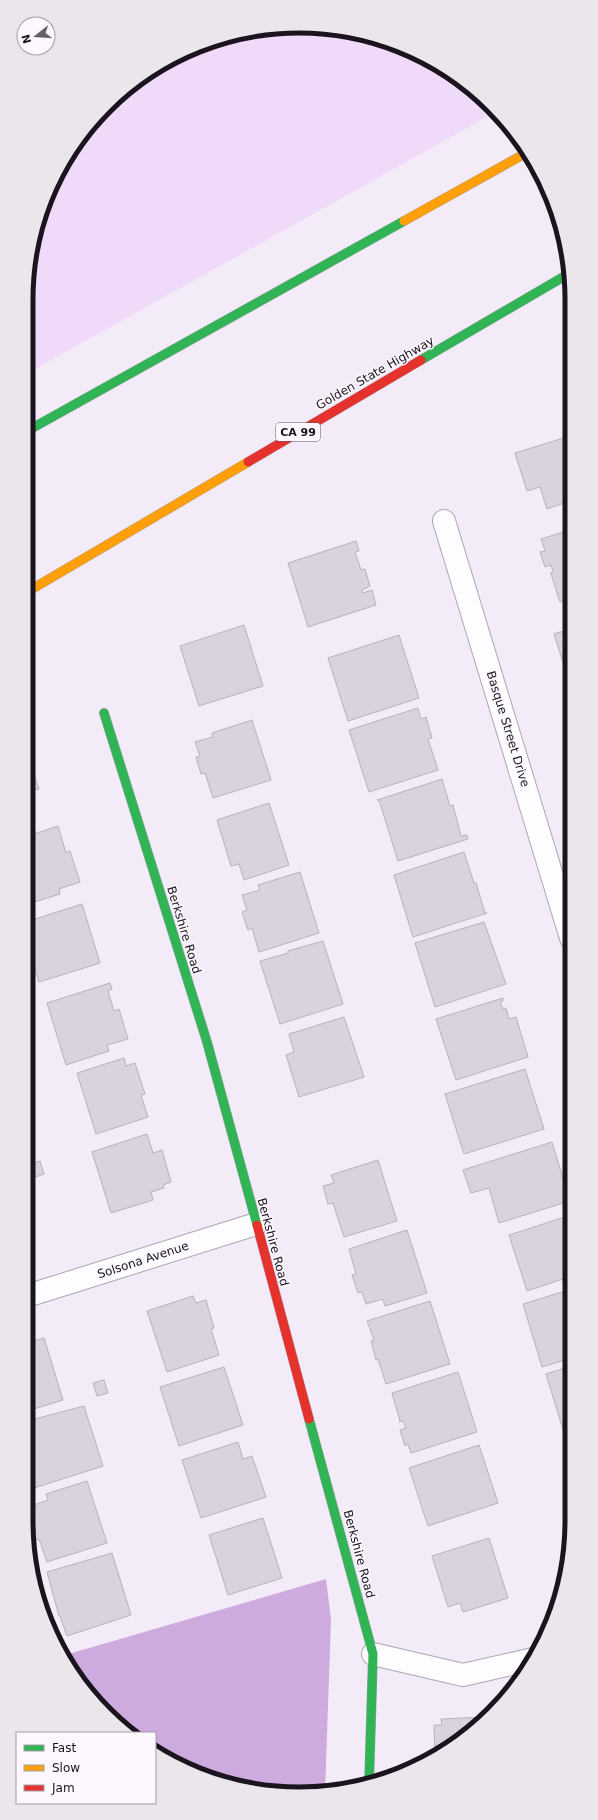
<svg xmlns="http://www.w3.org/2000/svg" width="598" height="1820" font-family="'DejaVu Sans',sans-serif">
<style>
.green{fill:#f0daf9}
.water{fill:#ceabde}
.building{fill:#dad3dd;stroke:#b9b2bc}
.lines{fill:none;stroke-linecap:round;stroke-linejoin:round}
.street-casing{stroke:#ada6b0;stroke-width:24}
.fast-casing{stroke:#ada6b0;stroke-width:10}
.slow-casing{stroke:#ada6b0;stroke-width:10}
.jam-casing{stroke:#ada6b0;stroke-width:10}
.street{stroke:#fdfcfe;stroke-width:22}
.fast{stroke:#30b455;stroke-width:9}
.slow{stroke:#ff9f0a;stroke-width:9}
.jam{stroke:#e5322d;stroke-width:9}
.labels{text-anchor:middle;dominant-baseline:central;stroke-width:3;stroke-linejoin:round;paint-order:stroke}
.shield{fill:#fcf8fe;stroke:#5e5861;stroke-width:1}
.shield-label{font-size:11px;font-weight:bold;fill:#1b141e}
.street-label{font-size:12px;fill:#1b141e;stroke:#fcf8fe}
.rim{fill:none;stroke:#1b141e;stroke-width:5}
</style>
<rect width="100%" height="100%" fill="#f3ebf7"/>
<path class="green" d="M 299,26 L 352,31 L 435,62 L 492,106 L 496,112 L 26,374 C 26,331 24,288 31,247 C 33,238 36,229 39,220 C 60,151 107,93 172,59 C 179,55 187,50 196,46 C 231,33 262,30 299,26 Z"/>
<polygon class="water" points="326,1579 331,1619 325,1792 317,1793 264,1792 178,1766 155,1751 155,1733 128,1733 94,1701 65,1655"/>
<g class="building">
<polygon points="570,436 570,501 547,509 540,487 527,491 515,453"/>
<polygon points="570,530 570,599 560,602 551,574 550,573 553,572 551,565 545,567 540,552 545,551 541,539"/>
<polygon points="356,541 359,551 355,552 361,570 365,569 370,586 362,590 363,593 372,590 376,605 308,627 288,563"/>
<polygon points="244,625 263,686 199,706 180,646"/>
<polygon points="570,629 570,677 568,678 554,634"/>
<polygon points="399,635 419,698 348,721 328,658"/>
<polygon points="418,708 421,719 426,717 432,738 428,739 438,770 369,792 349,730"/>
<polygon points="252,720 271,780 213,798 205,773 201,774 196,757 200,756 195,742 213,737 212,733"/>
<polygon points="28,760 29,760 39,789 28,792"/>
<polygon points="442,779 450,806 453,805 461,836 467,835 468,839 398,861 379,800 377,800"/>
<polygon points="269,803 289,865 244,880 239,864 231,866 217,820"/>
<polygon points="58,826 66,853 70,851 80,882 59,889 60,894 28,904 28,836"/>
<polygon points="464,852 474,883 476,883 485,913 487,913 413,937 394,875"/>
<polygon points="300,872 319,933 259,952 252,928 248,930 242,912 247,910 242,895 260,890 258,885"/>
<polygon points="82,904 100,963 39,982 29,949 29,921"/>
<polygon points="484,922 506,984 435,1007 415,943"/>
<polygon points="323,941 343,1004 280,1024 260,961 288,953 288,951"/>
<polygon points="110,983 112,989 108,991 114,1011 119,1009 128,1039 107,1045 109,1051 66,1065 47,1003"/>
<polygon points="503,998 503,1001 500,1002 503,1009 506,1008 509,1019 516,1017 528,1057 456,1080 436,1019"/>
<polygon points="344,1017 364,1077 299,1097 286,1055 294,1052 289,1034"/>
<polygon points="124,1058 126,1066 135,1063 145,1094 141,1095 148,1117 96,1134 77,1073"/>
<polygon points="525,1069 544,1129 464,1154 445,1094"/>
<polygon points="147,1134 153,1153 162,1150 171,1182 163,1185 164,1188 151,1192 153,1200 111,1213 92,1152"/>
<polygon points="552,1142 570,1201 499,1223 489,1188 471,1193 463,1170"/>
<polygon points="378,1160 397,1221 344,1237 333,1203 328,1204 323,1186 334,1183 331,1175"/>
<polygon points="40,1161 44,1174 30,1179 30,1164"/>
<polygon points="571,1215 572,1276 527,1291 509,1235"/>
<polygon points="407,1230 427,1293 385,1306 383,1299 366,1304 362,1292 358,1293 352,1275 356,1274 349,1249"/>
<polygon points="572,1289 572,1358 542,1367 523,1304"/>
<polygon points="193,1296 196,1303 206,1300 214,1328 211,1329 219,1355 167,1372 147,1311"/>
<polygon points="430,1301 450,1364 386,1384 378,1359 376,1360 371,1341 374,1340 367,1321"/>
<polygon points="44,1338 63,1400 31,1410 30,1342"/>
<polygon points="572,1366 572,1434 565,1436 546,1374"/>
<polygon points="224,1367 243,1425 179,1446 160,1387"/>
<polygon points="458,1372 477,1432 411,1453 408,1444 405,1446 400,1430 406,1428 403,1421 399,1422 400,1421 392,1393"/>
<polygon points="104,1380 108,1393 97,1396 93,1383"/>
<polygon points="84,1406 103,1466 31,1489 31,1420"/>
<polygon points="238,1442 243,1459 252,1456 266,1497 201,1518 182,1460"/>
<polygon points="479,1445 498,1503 428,1526 409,1468"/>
<polygon points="572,1461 572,1485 565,1463"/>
<polygon points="87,1481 107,1543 47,1562 39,1539 36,1540 31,1524 31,1521 34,1520 31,1506 48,1500 46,1494"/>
<polygon points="263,1518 282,1578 228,1595 209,1535"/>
<polygon points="489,1538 508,1598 463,1612 460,1603 448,1607 432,1556"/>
<polygon points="112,1553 131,1615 67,1636 60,1616 59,1616 47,1572"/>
<polygon points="485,1717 465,1738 435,1756 434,1725 442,1725 441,1719"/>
</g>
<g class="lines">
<defs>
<g id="street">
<polyline points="444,521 571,938"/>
<polyline points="30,1295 256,1224"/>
<polyline points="373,1654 463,1675 533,1659"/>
</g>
<g id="fast">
<polyline points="421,360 570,273"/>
<polyline points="27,431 404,221"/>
<polyline points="104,713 207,1042 257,1225"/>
<polyline points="309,1419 373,1654 369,1785"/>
</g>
<g id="slow">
<polyline points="404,221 526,153"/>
<polyline points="27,592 248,462"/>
</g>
<g id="jam">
<polyline points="248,462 421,360"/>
<polyline points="257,1225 309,1419"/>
</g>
</defs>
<use href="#street" class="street-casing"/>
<use href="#fast" class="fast-casing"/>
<use href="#slow" class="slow-casing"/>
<use href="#jam" class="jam-casing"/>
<use href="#street" class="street"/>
<use href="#fast" class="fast"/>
<use href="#slow" class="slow"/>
<use href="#jam" class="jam"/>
</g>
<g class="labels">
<rect class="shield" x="276" y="423" width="44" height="18" rx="3"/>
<g class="shield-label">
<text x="298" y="432">CA 99</text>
</g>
<g class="street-label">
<text transform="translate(375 373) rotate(-30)">Golden State Highway</text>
<text transform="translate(508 729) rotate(73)">Basque Street Drive</text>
<text transform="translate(184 930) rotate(73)">Berkshire Road</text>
<text transform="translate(273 1242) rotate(75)">Berkshire Road</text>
<text transform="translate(143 1260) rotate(-18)">Solsona Avenue</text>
<text transform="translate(359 1554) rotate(75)">Berkshire Road</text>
</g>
</g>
<path d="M0 0H598V1820H0ZM299 33H299A266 266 0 0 1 565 299V1521A266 266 0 0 1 299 1787H299A266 266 0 0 1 33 1521V299A266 266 0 0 1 299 33Z" fill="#eae6ec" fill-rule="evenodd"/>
<path class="rim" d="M299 33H299A266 266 0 0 1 565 299V1521A266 266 0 0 1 299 1787H299A266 266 0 0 1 33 1521V299A266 266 0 0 1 299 33Z"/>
<rect x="16" y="1732" width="140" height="72" fill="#fcf8fe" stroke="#a29da4"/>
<rect x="24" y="1745" width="20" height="6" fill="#30b455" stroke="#a29da4"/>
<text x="52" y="1752" font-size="12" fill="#1b141e">Fast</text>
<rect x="24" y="1765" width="20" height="6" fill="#ff9f0a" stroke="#a29da4"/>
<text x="52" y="1772" font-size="12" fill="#1b141e">Slow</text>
<rect x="24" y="1785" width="20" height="6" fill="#e5322d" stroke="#a29da4"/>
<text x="52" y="1792" font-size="12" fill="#1b141e">Jam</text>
<g transform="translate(36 36) rotate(253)"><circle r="19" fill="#fcf8fe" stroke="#a29da4"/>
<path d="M0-3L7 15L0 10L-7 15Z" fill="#675f6a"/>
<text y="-6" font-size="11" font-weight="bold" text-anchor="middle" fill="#1b141e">N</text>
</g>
</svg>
